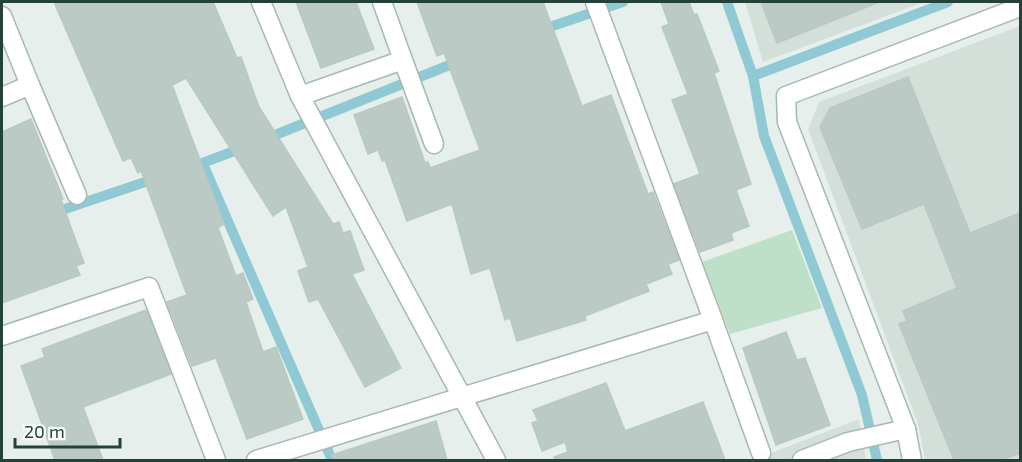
<svg xmlns="http://www.w3.org/2000/svg" width="1022" height="462" font-family="'Exo 2',sans-serif">
<style>
.built{fill:#d4dfda}
.green{fill:#bfe0c8}
.lines{fill:none;stroke-linecap:round;stroke-linejoin:round}
.stream{stroke:#8ec9d4;stroke-width:10}
.building{fill:#bbcac4;stroke:#b8c9c2;stroke-width:1.5}
.minor-casing{stroke:#a8b8b2;stroke-width:21}
.minor{stroke:#fff;stroke-width:18}
</style>
<rect width="100%" height="100%" fill="#e6efeb"/>
<g class="built">
<polygon points="745,2 924,2 763,62"/>
<polygon points="1020,26 1020,460 925,460 918,424 808,129 819,102"/>
<polygon points="859,419 866,460 753,460"/>
</g>
<polygon class="green" points="792,230 822,308 730,334 702,262"/>
<g class="lines">
<g class="stream">
<polyline points="727,2 753,76 764,136 862,395 877,460"/>
<polyline points="538,31 623,2"/>
<polyline points="753,76 948,2"/>
<polyline points="265,139 462,60"/>
<polyline points="203,164 332,460"/>
<polyline points="189,168 245,147"/>
<polyline points="53,213 157,178"/>
</g>
</g>
<g class="building">
<polygon points="54,2 213,2 237,58 241,57 259,107 333,224 339,222 343,233 350,231 364,270 352,274 401,368 365,387 318,299 309,302 298,271 308,267 286,207 273,216 186,78 172,85 224,224 218,228 236,276 243,273 253,299 246,302 263,352 276,347 303,419 247,439 216,358 192,366 167,302 187,295 141,171 138,173 131,158 123,161"/>
<polygon points="296,2 356,2 374,49 321,68"/>
<polygon points="417,2 543,2 582,106 611,95 648,194 653,192 679,260 668,264 672,274 646,284 649,291 585,316 586,320 517,341 510,318 505,320 490,268 471,274 452,204 407,221 385,160 382,161 378,150 368,154 354,115 402,97 425,163 428,162 430,168 480,150 444,53 437,56"/>
<polygon points="661,2 689,2 694,15 697,14 719,71 714,73 751,184 736,190 749,226 731,233 733,240 700,252 674,184 700,174 672,100 688,94 662,27 669,24"/>
<polygon points="761,2 877,2 877,3 777,43"/>
<polygon points="908,77 970,233 1020,213 1020,453 1001,460 954,460 899,324 907,321 903,311 957,288 924,204 862,229 820,127 830,108"/>
<polygon points="31,119 63,199 61,200 84,263 76,266 80,275 2,303 2,132"/>
<polygon points="146,310 171,374 83,407 103,460 55,460 21,366 45,357 42,349"/>
<polygon points="786,332 797,360 805,358 830,425 776,445 743,348"/>
<polygon points="606,383 625,431 703,402 725,460 555,460 554,457 568,452 565,442 542,451 532,423 538,421 533,410"/>
<polygon points="436,421 447,460 333,460 332,455"/>
</g>
<g class="lines">
<defs>
<g id="minor">
<polyline points="261,2 300,96"/>
<polyline points="382,2 403,60 300,96 496,460"/>
<polyline points="2,16 30,85 2,97"/>
<polyline points="403,60 434,144"/>
<polyline points="30,85 77,195"/>
<polyline points="713,320 761,453"/>
<polyline points="2,336 149,287 216,460"/>
<polyline points="256,460 713,320 595,2"/>
<polyline points="802,460 848,442 906,429"/>
<polyline points="912,460 906,429 787,122 786,96 1020,7"/>
</g>
</defs>
<use href="#minor" class="minor-casing"/>
<use href="#minor" class="minor"/>
</g>
<rect width="1022" height="462" fill="none" stroke="#24423a" stroke-width="6"/>
<path d="M15 438v9h105v-9" fill="none" stroke="#24423a" stroke-width="3"/>
<text x="24" y="438" font-size="18" fill="#24423a" stroke="#f7fbf9" stroke-width="4.5" paint-order="stroke">20 m</text>
</svg>
